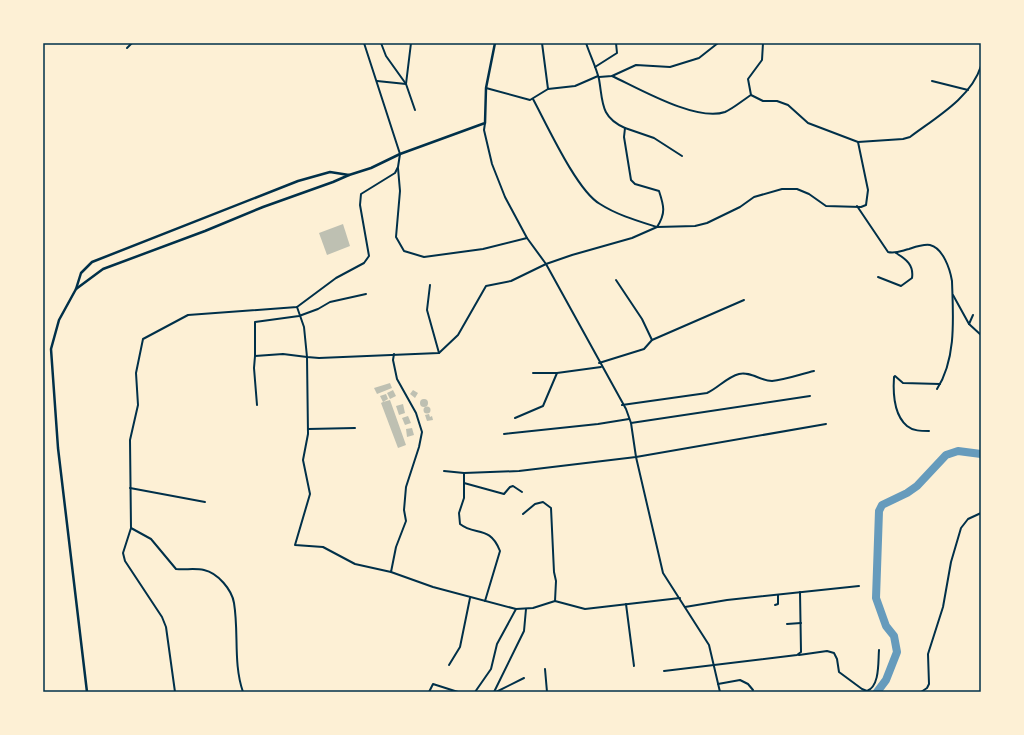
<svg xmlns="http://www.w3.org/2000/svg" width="1024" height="735" font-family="'IBM Plex Sans',sans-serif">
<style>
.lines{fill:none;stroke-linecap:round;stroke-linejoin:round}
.river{stroke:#669bbc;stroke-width:8}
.building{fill:#bec0b2}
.minor{stroke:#003049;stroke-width:2}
.tertiary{stroke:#003049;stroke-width:2.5}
.neatline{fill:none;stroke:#003049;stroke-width:1.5}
</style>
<rect width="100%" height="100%" fill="#fdf0d5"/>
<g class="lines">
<polyline class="river" points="877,692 886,680 897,652 894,636 886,626 876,598 879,511 882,505 907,493 917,486 946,455 958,451 981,454"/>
</g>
<g class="building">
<polygon points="343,224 350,246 327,255 319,233"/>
<polygon points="390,383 392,388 377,394 374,388"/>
<polygon points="393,390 396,396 390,399 387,393"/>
<polygon points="413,390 418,393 415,398 410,394"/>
<polygon points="386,394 388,399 383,402 390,400 406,445 398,448 381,403 383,402 380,396"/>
<circle cx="424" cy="403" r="4"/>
<polygon points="403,404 405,413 399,415 396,406"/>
<circle cx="427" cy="410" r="3.5"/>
<polygon points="429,414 430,417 432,416 433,420 427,421 425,415"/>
<polygon points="408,416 411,423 405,425 402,418"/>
<polygon points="412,428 414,435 407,437 406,429"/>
</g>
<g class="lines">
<g class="minor">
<polyline points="381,43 386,56 406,84 415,110"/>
<polyline points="542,43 548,89 575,86 598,76"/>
<path d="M 586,43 C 590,55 596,67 599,79 C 603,102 600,117 625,128 L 624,137 L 631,180 L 635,184 L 659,191 C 664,206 666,213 657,227 L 695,226 L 707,223 L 740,207 L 754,197 L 782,189 L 797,189 L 809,194 L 826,206 L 861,207 L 866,205 L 868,190 L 858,142"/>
<path d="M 763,43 L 762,60 L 748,79 L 751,95 L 763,101 L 777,101 L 788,105 L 808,123 L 858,142 L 903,139 L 910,137 C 935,118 971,98 981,66"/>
<polyline points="127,48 132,43"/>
<polyline points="595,67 617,53 616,43"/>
<path d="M 612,76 C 638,88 696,122 725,112 C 734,108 743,100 751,95"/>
<polyline points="599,77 612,76 636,65 670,67 699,58 718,43"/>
<polyline points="377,81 406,84 411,43"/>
<polyline points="932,81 968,90"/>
<polyline points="486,88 530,100 548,89"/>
<polyline points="485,123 484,130 492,164 505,197 527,238 546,264 626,409 631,423 636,457 663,573 709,645 720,692"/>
<polyline points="625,128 654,138 682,156"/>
<polyline points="398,168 400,191 396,237 404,251 424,257 483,249 527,238"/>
<path d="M 857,206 L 888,252 C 895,254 901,251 909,249 C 915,247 923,244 930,245 C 943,248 950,269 952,281 C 953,315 957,358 937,389"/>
<path d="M 878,277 L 901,286 L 912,278 C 914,265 906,259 896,253"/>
<polyline points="616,280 642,319 652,340"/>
<polyline points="430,285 427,310 439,353"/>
<polyline points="953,295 969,324 981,335"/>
<path d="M 297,307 L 304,327 L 307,357 L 319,358 L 439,353 L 458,335 L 486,286 L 511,281 L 546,264 L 572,255 L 632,238 L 657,227 C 638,221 617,215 600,204 C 577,191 547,125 533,99"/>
<polyline points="969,324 973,315"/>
<polyline points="255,356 255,322 299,316 318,309 330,302 366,294"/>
<polyline points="599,363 644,349 652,340 744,300"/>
<polyline points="533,373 557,373"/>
<polyline points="257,405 254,368 255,356 283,354 307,357 308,434 303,460 310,494 295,545 323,547 355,564 391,572 396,547 406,521 404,510 406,487 419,447 422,432 416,413 397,379 393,360 394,354"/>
<path d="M 622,405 L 707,393 C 718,388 727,377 739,374 C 750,371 761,381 772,381 C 785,380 801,374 814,371"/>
<polyline points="515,418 543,406 557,373 601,367"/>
<polyline points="631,423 810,396"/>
<polyline points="308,429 355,428"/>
<path d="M 929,431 C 921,431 913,431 907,426 C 894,415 893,392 894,377 L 895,376 L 903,383 L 940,384"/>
<polyline points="504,434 598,424 629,419"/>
<polyline points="444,471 464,473 519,471 636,457 826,424"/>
<path d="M 464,473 L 464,498 L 459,513 L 460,524 C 475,536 490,525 500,551 L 485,601"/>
<polyline points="464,483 504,494 510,487 513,486 522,492"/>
<polyline points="130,488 205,502"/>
<polyline points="523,514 535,504 543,502 551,508 554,572 556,581 555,601"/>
<path d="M 131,528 L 151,539 L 176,569 C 185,570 195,568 204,570 C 218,573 232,590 234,603 C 239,633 233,663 243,692"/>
<polyline points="391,572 433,587 516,609 533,608 555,601 585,609 680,598"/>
<polyline points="626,604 634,666"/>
<polyline points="775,605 778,604 778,595"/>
<polyline points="685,607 727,600 859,586"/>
<polyline points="787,624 801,623"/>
<path d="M 799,655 L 827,651 L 834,653 L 837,659 L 839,672 L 862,689 L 867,691 C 880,686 878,662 879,650"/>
<polyline points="449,665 460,647 470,598"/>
<polyline points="545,669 547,692"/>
<polyline points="664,671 797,655 801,652 800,592"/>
<polyline points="718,684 740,680 748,684 753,690"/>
<polyline points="175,692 166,627 162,617 125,561 123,553 131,528 130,440 138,405 136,373 143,339 188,315 297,307 336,278 364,263 369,256 360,205 361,194 395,173 398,167 400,154 364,43"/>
<polyline points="429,692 433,684 458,692"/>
<polyline points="475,692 491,669 497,644 516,609"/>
<polyline points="494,692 524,631 526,609"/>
<polyline points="496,692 524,678"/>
<polyline points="921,692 927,688 929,684 928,654 943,607 951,562 961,528 968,519 981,513"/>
</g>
<g class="tertiary">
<polyline points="76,289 103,269 205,231 263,207 333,182 349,175 371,168 400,154 485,123 486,88 495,43"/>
<polyline points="87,692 58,448 51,349 59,320 76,289 81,273 92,262 298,181 330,172 349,175"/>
</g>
</g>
<rect width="1024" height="735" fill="none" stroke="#fdf0d5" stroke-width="88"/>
<rect x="44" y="44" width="936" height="647" class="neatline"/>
</svg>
